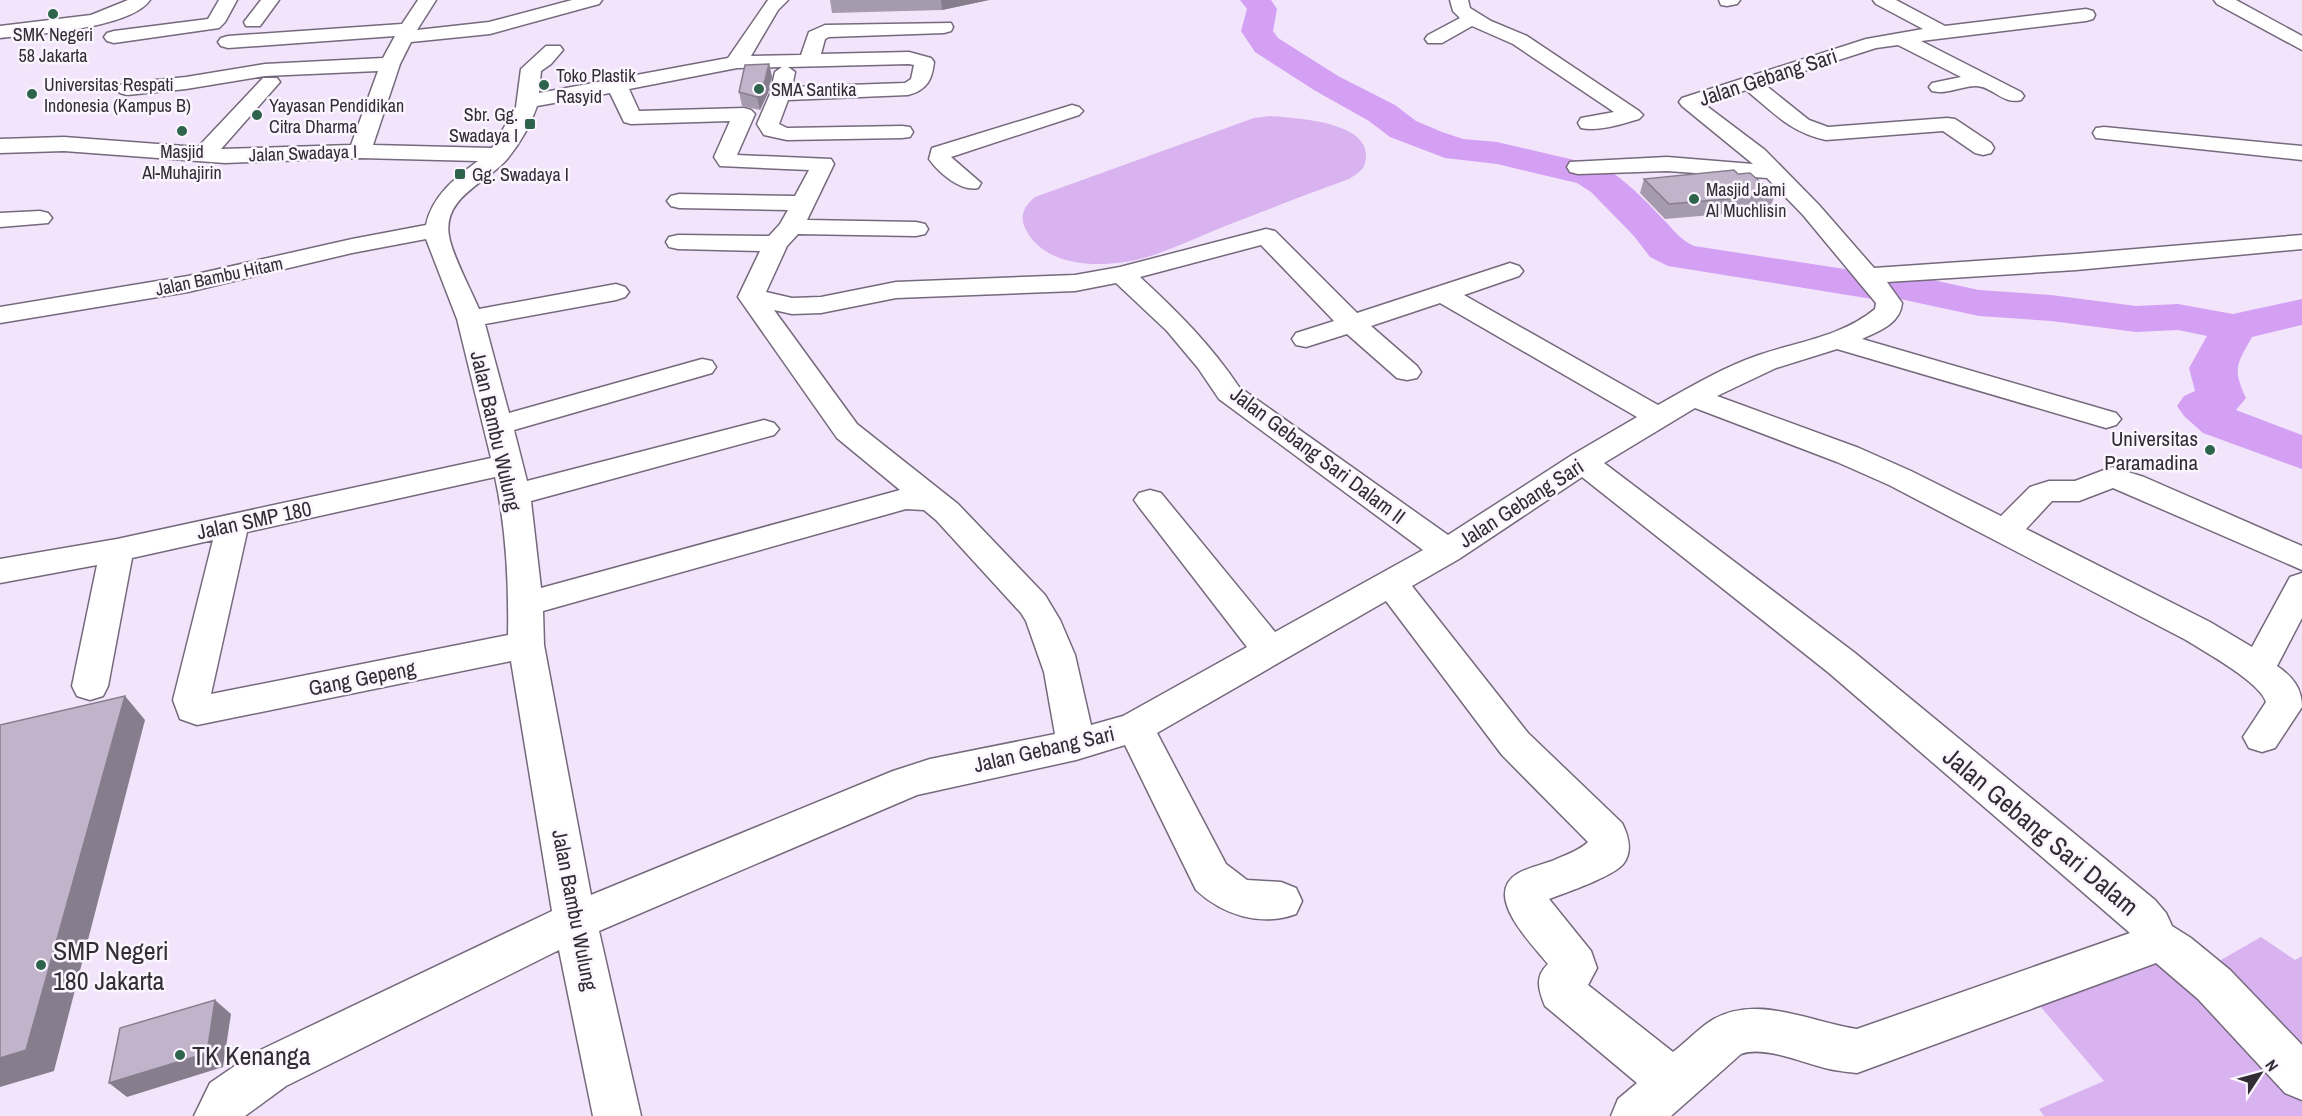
<svg xmlns="http://www.w3.org/2000/svg" width="2302" height="1116" font-family="'Archivo Narrow',sans-serif">
<style>
.green{fill:#d8b3f0}
.lines{fill:none;stroke-linecap:round;stroke-linejoin:round}
.river{fill:#d4a0f4;fill-rule:evenodd}
.minor-casing{stroke:#75697c;stroke-width:3}
.secondary-casing{stroke:#75697c;stroke-width:3}
.minor{fill:#fff;fill-rule:evenodd}
.secondary{fill:#fff;fill-rule:evenodd}
.wall{fill:#a69bae}
.shaded-wall{fill:#877e8d}
.building{fill:#c1b4ca;stroke:#877e8d;stroke-width:1.5}
.poi-dot{fill:#2d644b;stroke:#faf5fe;stroke-width:2}
.labels{text-anchor:middle;dominant-baseline:central;stroke-width:5;stroke-linejoin:round;paint-order:stroke}
.far-poi-label{font-size:18px;fill:#322c35;stroke:#faf5fe;text-anchor:start}
.far-street-label{font-size:18px;fill:#322c35;stroke:#faf5fe}
.street-label{font-size:21px;fill:#322c35;stroke:#faf5fe}
.poi-label{font-size:21px;fill:#322c35;stroke:#faf5fe;text-anchor:end}
.near-street-label{font-size:26px;fill:#322c35;stroke:#faf5fe}
.near-poi-label{font-size:26px;fill:#322c35;stroke:#faf5fe;text-anchor:start}
</style>
<rect width="100%" height="100%" fill="#f2e4fb"/>
<g class="green">
<path d="M 1270,116 C 1294,118 1366,121 1366,155 C 1366,169 1360,172 1349,179 C 1310,193 1272,208 1233,223 C 1204,234 1174,249 1144,258 C 1106,268 1045,270 1025,228 C 1019,216 1025,205 1035,197 L 1254,118 Z"/>
<polygon points="2261,937 2295,960 2302,956 2302,1116 2044,1116 2039,1109 2104,1081 2034,999 2164,950 2205,969"/>
</g>
<g class="lines">
<path class="river" d="M 1240,0 L 1271,0 L 1277,9 L 1273,31 L 1278,38 L 1338,76 L 1395,105 L 1416,121 L 1442,132 L 1463,139 L 1497,142 L 1604,167 C 1625,180 1644,199 1662,218 C 1673,229 1679,239 1694,246 L 1877,274 L 1900,273 L 1979,290 L 2051,295 L 2136,306 L 2178,304 L 2233,314 L 2302,299 L 2302,325 L 2252,337 C 2237,364 2232,368 2246,398 L 2236,410 L 2302,435 L 2302,469 L 2203,433 L 2184,416 L 2177,406 L 2184,396 L 2195,391 L 2189,368 L 2207,336 L 2178,330 L 2136,332 L 2051,321 L 1979,316 L 1900,299 L 1872,299 L 1668,266 L 1650,257 L 1634,236 L 1591,192 L 1577,183 L 1497,164 L 1445,158 L 1390,137 L 1369,121 L 1314,90 L 1255,52 L 1241,31 L 1247,9 Z"/>
<defs>
<g id="minor">
<path d="M 128,0 L 150,0 C 130,29 34,34 0,38 L 0,26 L 91,15 Z"/>
<polygon points="219,0 237,0 225,22 219,28 114,43 107,41 104,37 107,33 114,31 208,19"/>
<polygon points="261,0 279,0 260,26 246,26 244,22"/>
<path d="M 418,0 L 436,0 L 417,30 L 489,22 L 572,0 L 602,0 L 599,4 L 490,34 L 411,42 L 400,64 L 373,145 L 492,148 L 516,107 L 521,69 L 546,46 L 560,46 L 563,50 L 551,64 L 541,71 L 539,93 L 728,58 L 768,0 L 788,0 L 778,10 L 751,56 L 801,55 L 809,32 L 825,25 L 951,23 L 953,27 L 951,31 L 944,33 L 829,37 L 825,39 L 821,54 L 909,52 L 931,58 L 934,62 C 932,80 927,90 908,95 L 788,100 L 779,124 L 787,128 L 902,126 L 910,127 L 913,132 L 910,137 L 902,138 L 787,140 L 764,135 L 757,124 L 770,94 L 775,72 L 782,67 L 737,68 L 629,89 L 639,111 L 744,108 L 751,110 L 755,114 L 737,155 L 831,159 L 834,164 L 807,220 L 916,222 L 925,224 L 928,229 L 925,234 L 916,236 L 798,234 L 787,246 L 766,292 L 792,298 L 821,297 L 896,282 L 1075,275 L 1120,267 L 1266,229 L 1275,231 L 1357,313 L 1501,266 L 1510,263 L 1519,266 L 1523,271 L 1519,276 L 1464,295 L 1658,405 C 1690,387 1724,367 1759,355 C 1797,342 1843,336 1875,309 L 1876,303 L 1803,215 L 1767,178 L 1667,171 L 1578,174 L 1570,172 L 1567,167 L 1570,162 L 1667,157 L 1753,164 L 1682,106 L 1679,102 L 1682,98 L 1866,39 L 1923,29 L 1876,4 L 1873,0 L 1896,0 L 1945,26 L 2086,9 L 2093,11 L 2095,15 L 2093,19 L 2086,21 L 1921,41 L 2021,92 L 2024,96 L 2021,100 C 2003,105 1992,86 1976,86 C 1961,86 1947,95 1932,91 L 1929,87 L 1932,83 L 1961,77 L 1898,45 L 1876,48 L 1764,84 L 1809,120 L 1828,127 L 1947,118 L 1955,119 L 1991,143 L 1994,148 L 1991,153 L 1983,155 L 1975,153 L 1943,131 L 1826,140 C 1790,132 1774,113 1746,90 L 1704,104 L 1765,150 L 1819,205 L 1874,268 L 2076,254 L 2302,235 L 2302,249 L 2076,270 L 1887,282 L 1902,303 C 1900,324 1879,331 1862,339 L 2116,413 L 2121,419 L 2116,425 L 2106,428 L 1837,349 L 1776,368 L 1717,396 L 1859,448 L 1911,471 L 2001,516 L 2030,487 L 2049,481 L 2075,481 L 2112,467 L 2144,477 L 2302,546 L 2302,570 L 2113,488 L 2079,501 L 2052,501 L 2026,529 L 2210,622 L 2252,647 L 2290,577 L 2302,573 L 2302,618 L 2277,666 C 2292,676 2302,688 2302,707 L 2275,748 L 2262,752 L 2249,748 L 2243,737 L 2266,702 C 2260,682 2205,652 2186,640 L 1889,485 L 1837,462 L 1695,408 L 1604,463 L 1855,653 L 2155,900 L 2166,913 L 2172,926 L 2191,938 L 2230,970 L 2302,1045 L 2302,1100 L 2285,1093 L 2198,999 L 2156,963 L 1857,1073 C 1848,1072 1838,1071 1829,1069 C 1805,1064 1765,1045 1741,1054 L 1671,1116 L 1611,1116 L 1618,1099 L 1637,1083 L 1545,1006 C 1539,991 1534,977 1548,964 C 1533,945 1482,896 1517,874 C 1527,868 1540,865 1552,861 C 1563,856 1580,850 1588,842 L 1502,755 L 1386,601 L 1157,733 L 1226,864 L 1247,880 L 1281,882 L 1296,888 L 1302,901 L 1296,914 C 1261,927 1223,915 1196,890 L 1125,745 L 1076,760 L 917,795 L 599,931 L 641,1116 L 593,1116 L 559,950 L 286,1086 L 245,1116 L 194,1116 L 210,1083 L 252,1054 L 552,911 L 511,661 L 197,725 L 180,719 L 173,700 L 213,540 L 132,558 L 108,686 L 103,696 L 90,700 L 77,696 L 72,686 L 97,565 L 0,583 L 0,559 L 117,539 L 491,458 L 457,319 L 426,239 L 352,253 L 188,292 L 0,323 L 0,307 L 188,276 L 352,239 L 426,225 C 432,196 456,177 478,161 L 360,158 L 225,163 L 64,151 L 0,153 L 0,139 L 64,137 L 198,147 L 263,78 L 277,78 L 280,82 L 221,149 L 351,145 L 378,71 L 265,76 L 186,89 L 127,95 L 120,93 L 117,89 L 120,85 L 127,83 L 186,77 L 265,64 L 383,58 L 395,36 L 228,48 L 221,46 L 218,42 L 221,38 L 228,36 L 402,24 ZM 909,64 L 914,65 L 911,79 L 905,83 L 792,87 L 795,72 L 788,67 ZM 610,93 L 624,122 L 631,124 L 730,121 L 714,157 L 720,166 L 809,170 L 795,196 L 679,194 L 671,196 L 667,201 L 671,206 L 679,208 L 788,210 L 780,224 L 769,236 L 678,235 L 669,237 L 666,242 L 669,247 L 678,249 L 760,251 L 738,297 L 837,438 L 900,490 L 541,588 L 531,501 L 774,435 L 779,429 L 774,423 L 764,420 L 527,481 L 514,430 L 712,373 L 716,367 L 712,361 L 702,359 L 509,413 L 485,324 L 616,300 L 625,297 L 629,292 L 625,287 L 616,284 L 479,309 C 471,290 452,255 449,236 C 442,196 489,182 508,158 C 520,143 531,124 537,106 ZM 1261,245 L 1334,321 L 1296,333 L 1292,339 L 1296,345 L 1306,347 L 1347,334 L 1397,378 L 1407,380 L 1417,378 L 1421,372 L 1417,366 L 1371,326 L 1440,303 L 1637,417 L 1572,455 L 1448,535 L 1239,387 C 1211,345 1177,311 1140,277 ZM 1116,283 L 1167,331 L 1198,368 L 1219,399 L 1423,550 L 1275,632 L 1161,493 L 1150,490 L 1139,493 L 1134,500 L 1139,507 L 1247,647 L 1123,716 L 1091,725 L 1075,655 L 1060,620 L 1045,595 L 958,504 L 857,424 L 774,310 L 792,314 L 821,313 L 896,298 L 1075,291 ZM 495,477 C 506,527 509,583 508,635 L 211,694 L 247,532 ZM 1582,477 L 1829,673 L 2130,933 L 1857,1029 C 1810,1022 1753,992 1709,1022 C 1696,1031 1685,1043 1673,1052 L 1588,985 L 1597,968 L 1591,951 L 1549,899 C 1565,893 1615,876 1624,863 C 1633,850 1628,835 1622,823 L 1528,733 L 1412,586 L 1459,559 ZM 906,509 L 924,510 L 936,520 L 1021,613 L 1026,621 L 1044,672 L 1055,734 L 930,759 L 893,771 L 591,895 L 544,645 L 543,611 Z"/>
<path d="M 1450,0 L 1468,0 L 1470,8 L 1491,21 L 1527,36 L 1639,111 L 1643,115 L 1639,119 C 1622,124 1598,132 1581,128 L 1578,123 L 1581,118 L 1614,112 L 1513,44 L 1472,26 L 1442,43 L 1428,43 L 1425,39 L 1428,35 L 1460,18 L 1453,11 Z"/>
<polygon points="1719,0 1740,0 1737,4 1727,6 1721,5"/>
<path d="M 1072,105 L 1079,107 L 1083,111 L 1079,115 L 951,157 L 981,183 L 978,188 C 961,192 939,173 929,159 L 932,148 Z"/>
<polygon points="2104,127 2302,146 2302,160 2096,138 2093,133 2096,128"/>
<polygon points="40,211 48,213 52,218 48,223 0,227 0,213"/>
</g>
<polygon id="secondary" points="2214,0 2236,0 2302,36 2302,50 2217,4"/>
</defs>
<use href="#minor" class="minor-casing"/>
<use href="#secondary" class="secondary-casing"/>
<use href="#minor" class="minor"/>
<use href="#secondary" class="secondary"/>
</g>
<g class="wall">
<polygon points="830,0 989,0 942,10 832,13"/>
<polygon points="769,64 772,77 768,93 760,110 742,106 739,92"/>
<polygon points="1738,174 1775,195 1769,210 1665,219 1640,193 1644,179"/>
</g>
<g class="shaded-wall">
<polygon points="941,0 989,0 942,10"/>
<polygon points="769,64 772,77 768,93 760,110 757,97"/>
<polygon points="125,696 145,720 54,1071 0,1087 0,1058"/>
<polygon points="215,1000 231,1014 223,1067 127,1097 109,1083"/>
</g>
<g class="building">
<polygon points="769,64 765,80 757,97 739,92 745,65"/>
<polygon points="1734,170 1738,174 1750,173 1775,195 1669,204 1644,179"/>
<polygon points="125,696 26,1050 0,1058 0,725"/>
<polygon points="215,1000 207,1053 109,1083 120,1028"/>
</g>
<g class="poi-dot">
<circle cx="53" cy="14" r="6"/>
<circle cx="544" cy="85" r="6"/>
<circle cx="759" cy="89" r="6"/>
<circle cx="32" cy="94" r="6"/>
<circle cx="257" cy="115" r="6"/>
<rect x="524" y="118" width="12" height="12" rx="3"/>
<circle cx="182" cy="131" r="6"/>
<rect x="454" y="168" width="12" height="12" rx="3"/>
<circle cx="1694" cy="199" r="6"/>
<circle cx="2210" cy="450" r="6"/>
<circle cx="41" cy="965" r="6"/>
<circle cx="180" cy="1055" r="6"/>
</g>
<g class="labels">
<g class="far-poi-label">
<text x="53" y="34" text-anchor="middle">SMK Negeri<tspan x="53" dy="21">58 Jakarta</tspan></text>
<text x="556" y="75">Toko Plastik<tspan x="556" dy="21">Rasyid</tspan></text>
<text x="44" y="84">Universitas Respati<tspan x="44" dy="21">Indonesia (Kampus B)</tspan></text>
<text x="771" y="89">SMA Santika</text>
<text x="269" y="105">Yayasan Pendidikan<tspan x="269" dy="21">Citra Dharma</tspan></text>
<text x="518" y="114" text-anchor="end">Sbr. Gg.<tspan x="518" dy="21">Swadaya I</tspan></text>
<text x="182" y="151" text-anchor="middle">Masjid<tspan x="182" dy="21">Al-Muhajirin</tspan></text>
<text x="472" y="174">Gg. Swadaya I</text>
<text x="1706" y="189">Masjid Jami<tspan x="1706" dy="21">Al Muchlisin</tspan></text>
</g>
<g class="far-street-label">
<text transform="translate(303 153) rotate(-2)">Jalan Swadaya I</text>
<text transform="translate(219 276) rotate(-12)">Jalan Bambu Hitam</text>
</g>
<g class="street-label">
<text transform="translate(1768 77) rotate(-18)">Jalan Gebang Sari</text>
<text transform="translate(496 431) rotate(77)">Jalan Bambu Wulung</text>
<text transform="translate(1318 455) rotate(37)">Jalan Gebang Sari Dalam II</text>
<text transform="translate(1521 503) rotate(-33)">Jalan Gebang Sari</text>
<text transform="translate(254 520) rotate(-12)">Jalan SMP 180</text>
<text transform="translate(362 678) rotate(-11)">Gang Gepeng</text>
<text transform="translate(1044 749) rotate(-13)">Jalan Gebang Sari</text>
<text transform="translate(575 910) rotate(79)">Jalan Bambu Wulung</text>
</g>
<g class="poi-label">
<text x="2198" y="438">Universitas<tspan x="2198" dy="24">Paramadina</tspan></text>
</g>
<g class="near-street-label">
<text transform="translate(2041 831) rotate(40)">Jalan Gebang Sari Dalam</text>
</g>
<g class="near-poi-label">
<text x="53" y="950">SMP Negeri<tspan x="53" dy="30">180 Jakarta</tspan></text>
<text x="192" y="1055">TK Kenanga</text>
</g>
</g>
<g transform="translate(2260 1074) rotate(54)" stroke="#faf5fe" stroke-width="4.5" paint-order="stroke">
<path d="M0-4.5L10 22L0 15L-10 22Z" fill="#322c35"/>
<text y="-9" font-size="16" font-weight="bold" text-anchor="middle" fill="#322c35">N</text>
</g>
</svg>
